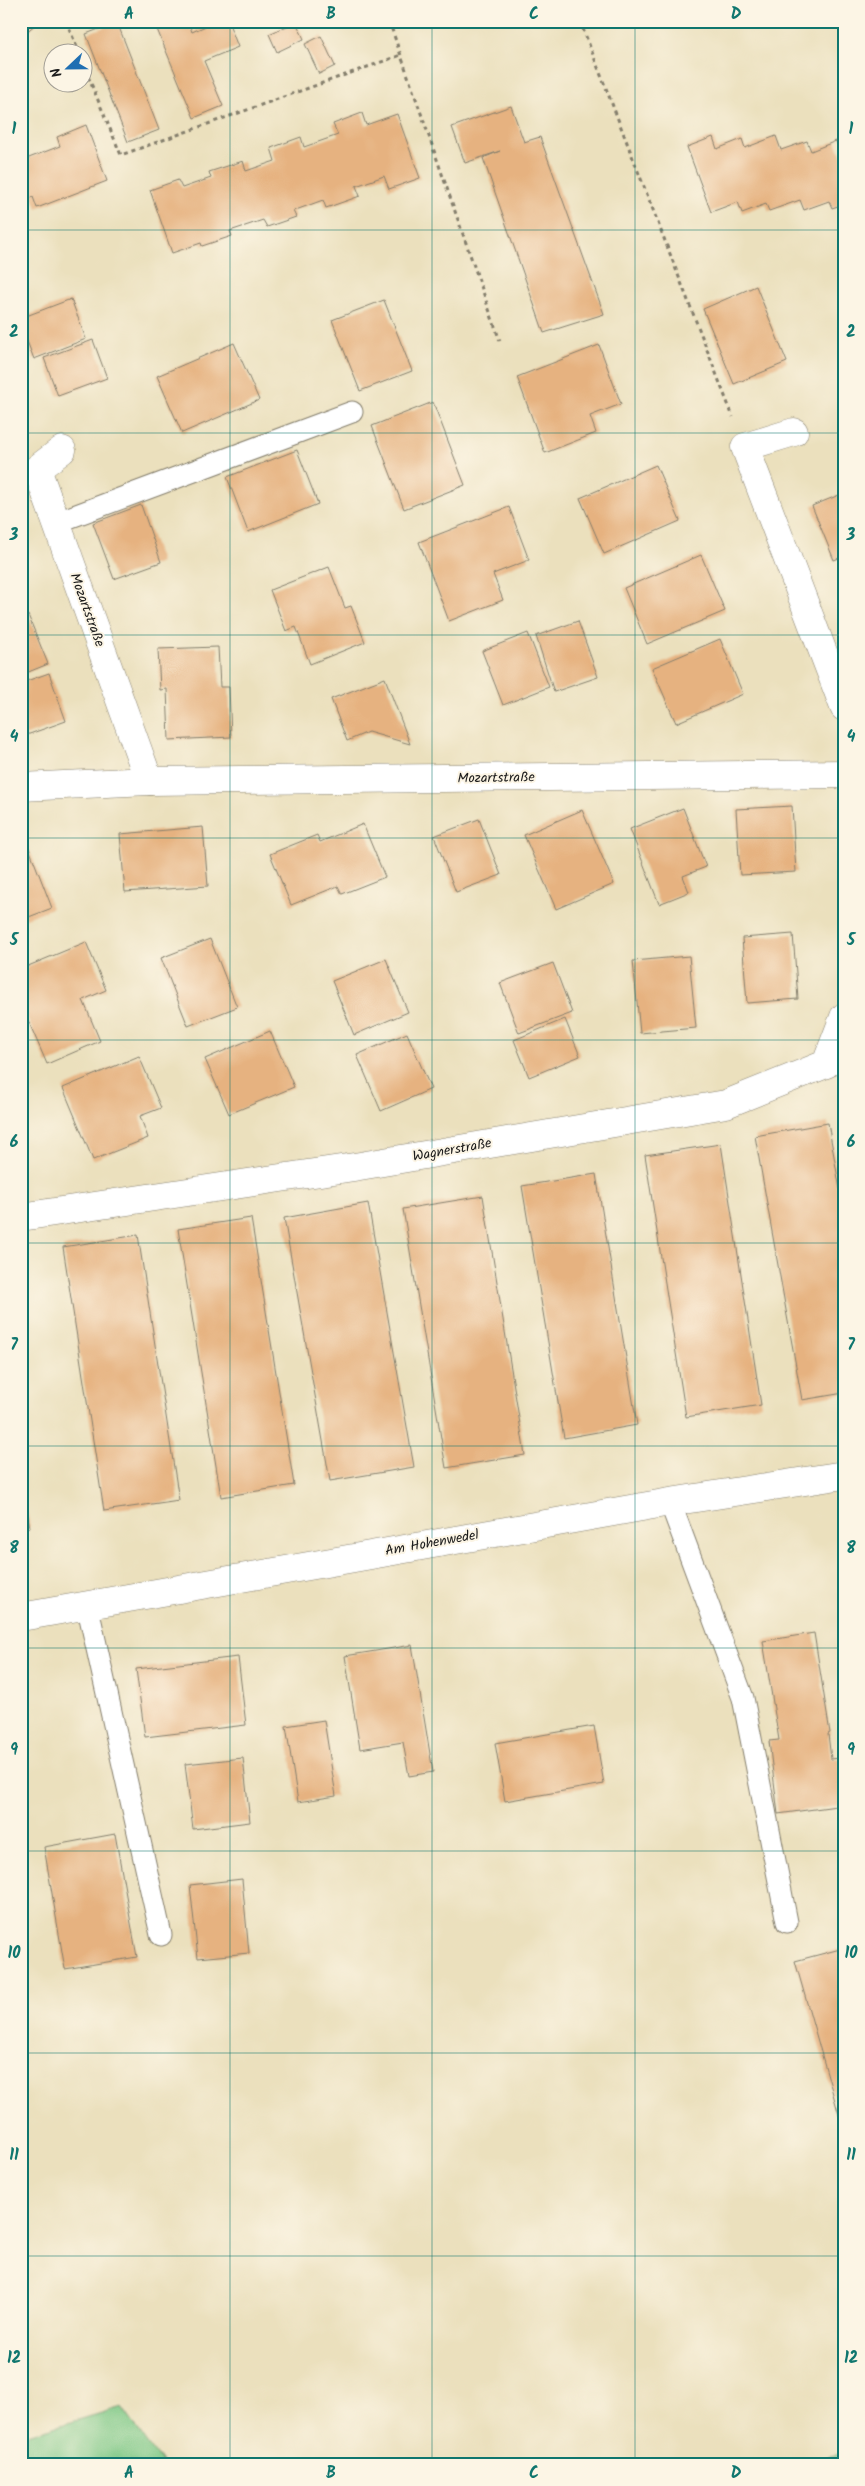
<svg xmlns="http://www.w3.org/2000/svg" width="865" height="2486" font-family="Kalam,sans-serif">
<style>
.green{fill:#7dc885;stroke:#4c7250}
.building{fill:#e6b280}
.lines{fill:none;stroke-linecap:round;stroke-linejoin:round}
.service-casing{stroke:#847e6c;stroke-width:23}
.minor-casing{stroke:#847e6c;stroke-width:29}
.path{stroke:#847e6c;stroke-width:3;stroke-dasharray:4 4;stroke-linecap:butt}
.service{stroke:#fff;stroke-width:21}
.minor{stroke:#fff;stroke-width:28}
.grid{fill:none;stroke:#0f766e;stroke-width:1;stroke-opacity:0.55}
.labels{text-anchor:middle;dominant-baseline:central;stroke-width:4;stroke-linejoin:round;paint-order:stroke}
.street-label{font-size:14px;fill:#1c1c1c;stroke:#fcf5e5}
.neatline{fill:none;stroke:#0f766e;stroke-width:2}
.grid-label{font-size:16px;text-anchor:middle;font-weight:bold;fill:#0f766e}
</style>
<rect width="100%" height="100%" fill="#fcf5e5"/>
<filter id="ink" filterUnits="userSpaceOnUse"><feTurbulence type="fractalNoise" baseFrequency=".02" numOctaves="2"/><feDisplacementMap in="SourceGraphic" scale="10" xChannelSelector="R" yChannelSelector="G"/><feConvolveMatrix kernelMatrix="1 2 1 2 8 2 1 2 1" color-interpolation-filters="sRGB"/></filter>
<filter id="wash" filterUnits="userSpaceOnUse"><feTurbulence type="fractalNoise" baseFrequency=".0096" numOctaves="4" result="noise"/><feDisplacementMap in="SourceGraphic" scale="20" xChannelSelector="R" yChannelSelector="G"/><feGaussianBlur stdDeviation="1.12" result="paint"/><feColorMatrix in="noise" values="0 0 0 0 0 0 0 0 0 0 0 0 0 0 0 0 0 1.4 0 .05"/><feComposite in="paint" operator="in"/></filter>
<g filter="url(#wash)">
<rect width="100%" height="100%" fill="#ebe0bd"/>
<g class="green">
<polygon points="122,2407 163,2465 21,2465 21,2437"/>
<polygon points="844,2452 844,2465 787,2465"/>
</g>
<g id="blocks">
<g class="building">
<polygon points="21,21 39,21 21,37"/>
<polygon points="157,21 188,21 192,32 217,21 228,21 238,47 204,61 223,106 194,118 154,22"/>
<polygon points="117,22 159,130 128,142 86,34"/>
<polygon points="296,22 304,39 277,52 269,34"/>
<polygon points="321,36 335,66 319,74 305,44"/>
<polygon points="511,106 524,142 540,137 604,314 544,333 483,158 500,151 465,163 452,127"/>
<polygon points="362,113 366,125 397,114 420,178 389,189 384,176 356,186 360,196 326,208 323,200 293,211 296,217 267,227 263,220 230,231 232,236 202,246 201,243 172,253 150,190 178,180 182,188 211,178 209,172 243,161 246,171 275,161 271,148 301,137 304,147 338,135 333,124"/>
<polygon points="86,125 107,181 37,208 33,197 21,202 21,161 60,146 57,137"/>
<polygon points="776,136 781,150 807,141 811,151 836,141 844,161 844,204 832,208 829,201 804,210 800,200 769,211 766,204 742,213 738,202 711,212 687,147 713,137 717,149 742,139 745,148"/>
<polygon points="756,286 787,362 734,384 703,309"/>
<polygon points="71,299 86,339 34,359 21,326 21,318"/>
<polygon points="384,300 412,371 360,391 332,320"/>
<polygon points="93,340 107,378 58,396 44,358"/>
<polygon points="234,343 259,400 182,433 157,376"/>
<polygon points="599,345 621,404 590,416 596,433 545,453 517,377"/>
<polygon points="433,402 465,485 404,509 372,426"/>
<polygon points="297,450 318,504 248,532 227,477"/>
<polygon points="656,465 680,521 604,554 580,498"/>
<polygon points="844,493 844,556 834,560 812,506"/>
<polygon points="141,505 161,562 114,579 93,523"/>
<polygon points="509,507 529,560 493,574 503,600 449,621 419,542"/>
<polygon points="701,555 725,611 647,644 624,588"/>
<polygon points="329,567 345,608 351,606 365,642 310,664 296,627 286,631 270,590"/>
<polygon points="28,615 48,664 21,675 21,618"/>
<polygon points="578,621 598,677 554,692 536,636"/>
<polygon points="528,633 549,687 503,705 482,651"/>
<polygon points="720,639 743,694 676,723 652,668"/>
<polygon points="218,647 220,687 229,687 231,737 169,740 167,689 160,690 158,649"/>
<polygon points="49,673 66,721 21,737 21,683"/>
<polygon points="385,678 410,744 368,732 347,741 331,699"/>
<polygon points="792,806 796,872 740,875 736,809"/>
<polygon points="683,808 706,867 683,876 689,892 659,904 630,829"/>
<polygon points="582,810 614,884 556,909 524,835"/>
<polygon points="479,819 501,875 456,892 434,836"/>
<polygon points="363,824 385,877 342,894 338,886 291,905 270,854 317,835 320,842"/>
<polygon points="203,827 208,886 125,892 120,834"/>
<polygon points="25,838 52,908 21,920 21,839"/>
<polygon points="793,934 798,999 747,1003 742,938"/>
<polygon points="210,939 237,1007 188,1026 161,958"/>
<polygon points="86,942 106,990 83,1000 100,1041 47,1064 21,1004 21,969"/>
<polygon points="689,956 696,1028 640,1033 633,961"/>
<polygon points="386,959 408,1012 354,1035 332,981"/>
<polygon points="553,963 572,1013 519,1033 500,983"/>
<polygon points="565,1019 580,1056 529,1077 514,1040"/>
<polygon points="270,1031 294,1087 229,1114 205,1059"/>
<polygon points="407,1033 431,1089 381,1111 357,1055"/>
<polygon points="139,1056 161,1108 140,1116 148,1138 93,1160 63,1088"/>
<polygon points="828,1123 844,1212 844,1393 802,1400 755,1136"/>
<polygon points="721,1144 761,1405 686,1417 645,1155"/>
<polygon points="596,1174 637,1425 564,1438 522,1186"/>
<polygon points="483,1196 525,1455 446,1468 403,1209"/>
<polygon points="368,1203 414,1467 330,1481 284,1218"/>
<polygon points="251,1218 294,1485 221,1497 178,1229"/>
<polygon points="138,1235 179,1500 104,1511 63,1247"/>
<polygon points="21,1481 30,1527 21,1529"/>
<polygon points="814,1633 830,1733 828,1734 831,1759 840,1758 844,1805 778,1814 769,1741 779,1740 763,1641"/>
<polygon points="412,1645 433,1772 409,1776 403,1742 360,1749 345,1656"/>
<polygon points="238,1657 246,1725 145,1737 136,1669"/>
<polygon points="324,1720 336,1796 298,1802 286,1726"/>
<polygon points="594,1726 604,1784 505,1801 495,1743"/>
<polygon points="243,1758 250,1822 193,1829 185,1764"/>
<polygon points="115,1834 137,1957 65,1969 44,1847"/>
<polygon points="242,1879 249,1953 198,1958 190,1885"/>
<polygon points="844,1948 844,2129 843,2129 795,1961"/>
</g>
</g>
</g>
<g filter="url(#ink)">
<use href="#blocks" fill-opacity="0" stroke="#847e6c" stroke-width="1"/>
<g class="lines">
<defs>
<g id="service">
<polyline points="55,523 352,412"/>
<polyline points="670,1502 743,1698 787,1922"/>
<polyline points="87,1604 161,1935"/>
</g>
<g id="minor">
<polyline points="794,432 745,447 844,707"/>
<polyline points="62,450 37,469 149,781"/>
<polyline points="21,787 149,781 844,774"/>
<polyline points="21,1217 354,1167 726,1104 826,1064 844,1017"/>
<polyline points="21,1617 670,1502 844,1475"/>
</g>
</defs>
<use href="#service" class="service-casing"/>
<use href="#minor" class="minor-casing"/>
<g class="path">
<polyline points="66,21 79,52"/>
<polyline points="389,21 500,341"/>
<polyline points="580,21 733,417"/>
<polyline points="82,62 121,155 401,55"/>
</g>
<use href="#service" class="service"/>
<use href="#minor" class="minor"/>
</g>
</g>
<path class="grid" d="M 230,21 L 230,2465M 432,21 L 432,2465M 635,21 L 635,2465M 21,230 L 844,230M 21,433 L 844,433M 21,635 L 844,635M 21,838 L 844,838M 21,1040 L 844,1040M 21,1243 L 844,1243M 21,1446 L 844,1446M 21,1648 L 844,1648M 21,1851 L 844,1851M 21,2053 L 844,2053M 21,2256 L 844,2256"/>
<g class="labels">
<g class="street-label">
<text transform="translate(87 610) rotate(70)">Mozartstraße</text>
<text transform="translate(496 778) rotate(-1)">Mozartstraße</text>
<text transform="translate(452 1150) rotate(-10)">Wagnerstraße</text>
<text transform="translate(432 1543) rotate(-10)">Am Hohenwedel</text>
</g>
</g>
<rect width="865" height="2486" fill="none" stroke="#fcf5e5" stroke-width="55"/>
<g transform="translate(68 68) rotate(248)"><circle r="24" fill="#fcf5e5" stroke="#a29e95"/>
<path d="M0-4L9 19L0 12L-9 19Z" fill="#1f6fb2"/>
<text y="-8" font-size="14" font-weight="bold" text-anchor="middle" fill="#1c1c1c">N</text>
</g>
<rect x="28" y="28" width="810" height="2430" class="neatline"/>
<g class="grid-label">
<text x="129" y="19">A</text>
<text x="331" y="19">B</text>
<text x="534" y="19">C</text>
<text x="736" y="19">D</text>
<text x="14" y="134">1</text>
<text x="851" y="134">1</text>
<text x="14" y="337">2</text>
<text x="851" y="337">2</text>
<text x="14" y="540">3</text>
<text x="851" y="540">3</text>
<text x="14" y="742">4</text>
<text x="851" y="742">4</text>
<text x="14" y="945">5</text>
<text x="851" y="945">5</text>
<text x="14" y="1147">6</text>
<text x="851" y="1147">6</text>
<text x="14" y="1350">7</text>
<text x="851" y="1350">7</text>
<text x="14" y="1553">8</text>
<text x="851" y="1553">8</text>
<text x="14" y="1755">9</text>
<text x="851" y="1755">9</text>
<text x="14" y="1958">10</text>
<text x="851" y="1958">10</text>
<text x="14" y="2160">11</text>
<text x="851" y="2160">11</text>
<text x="14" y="2363">12</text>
<text x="851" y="2363">12</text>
<text x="129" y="2478">A</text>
<text x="331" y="2478">B</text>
<text x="534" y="2478">C</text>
<text x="736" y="2478">D</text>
</g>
</svg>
